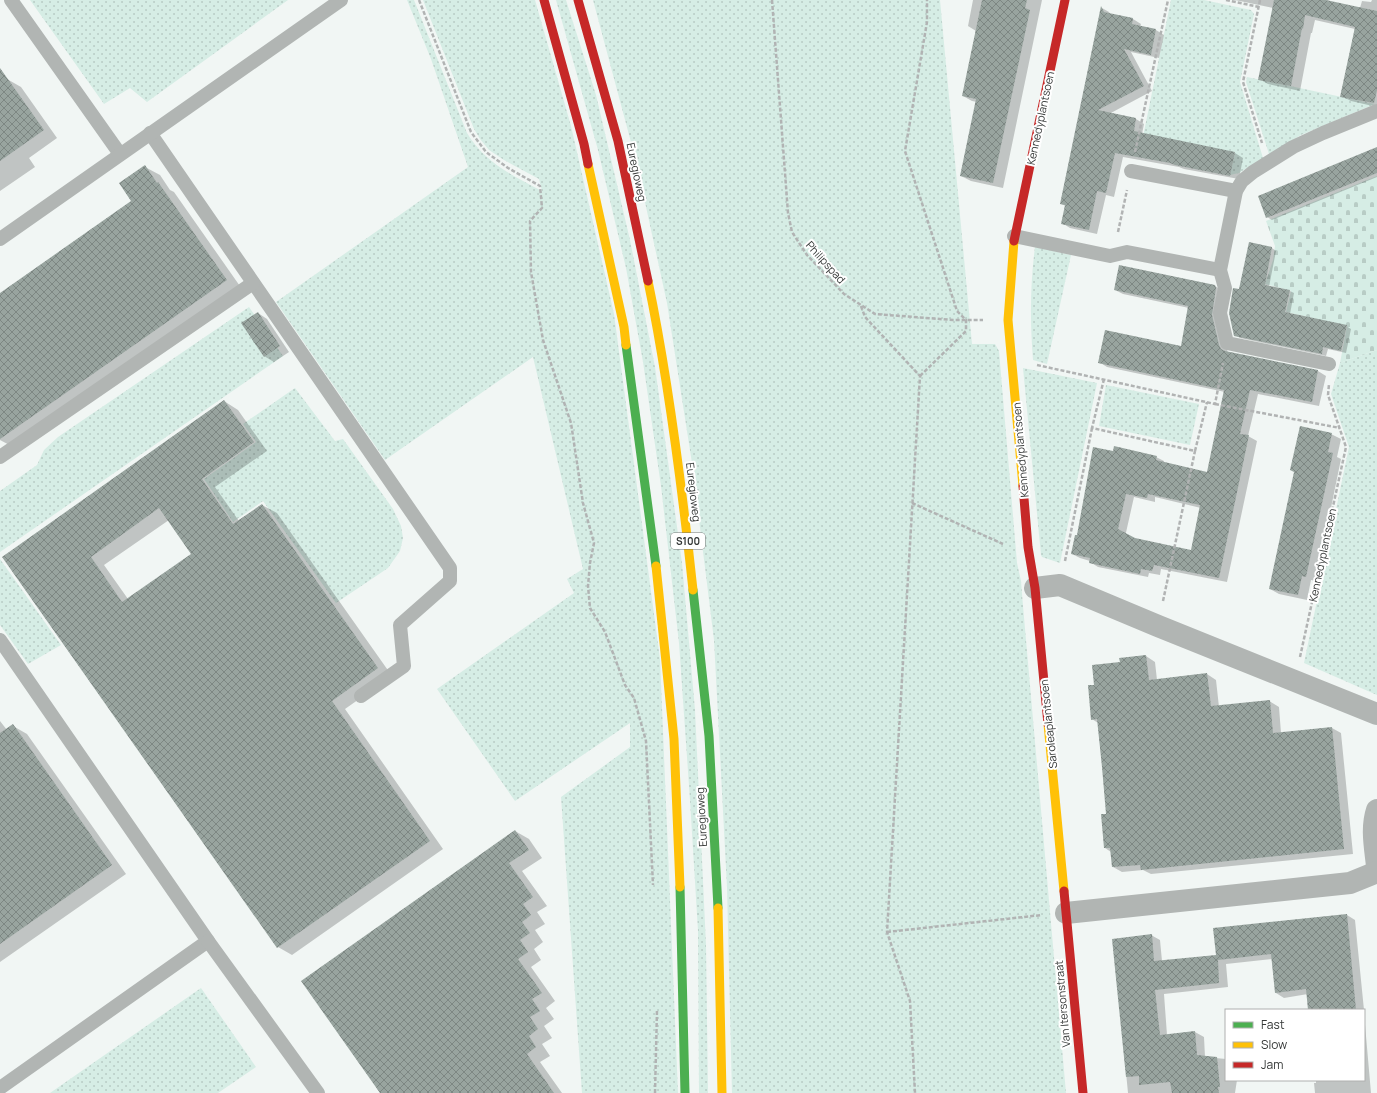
<svg xmlns="http://www.w3.org/2000/svg" width="1377" height="1093" font-family="Manrope,sans-serif">
<style>
.grass{fill:url(#grass-dots)}
.cemetery{fill:url(#cemetery-stones)}
.shadow{fill:#0003;fill-rule:evenodd}
.building{fill:url(#building-cross-hatch);fill-rule:evenodd}
.lines{fill:none;stroke-linecap:round;stroke-linejoin:round}
.path{stroke:#b1b3b3;stroke-width:2.5;stroke-dasharray:4 2;stroke-linecap:butt}
.lane{stroke:#b1b5b3;stroke-width:14}
.street{stroke:#b1b5b3;stroke-width:22}
.fast{stroke:#4caf50;stroke-width:9}
.slow{stroke:#ffc107;stroke-width:9}
.jam{stroke:#c62828;stroke-width:9}
.labels{text-anchor:middle;dominant-baseline:central;stroke-width:4;stroke-linejoin:round;paint-order:stroke}
.shield{fill:#fff;stroke:#727474;stroke-width:1}
.shield-label{font-size:10px;font-weight:bold;fill:#363938}
.street-label{font-size:11px;fill:#363938;stroke:#fff}
</style>
<defs>
<pattern id="grass-dots" width="8" height="8" patternUnits="userSpaceOnUse"><rect width="8" height="8" fill="#d6ede5"/><path d="M2 2h.1M6 6h.1" fill="none" stroke="#b8ccc5" stroke-width="1.8" stroke-linecap="round"/></pattern>
<pattern id="cemetery-stones" width="16" height="16" patternUnits="userSpaceOnUse"><rect width="16" height="16" fill="#d6ede5"/><path d="M2 7V4a2 2 0 0 1 4 0v3zM10 15v-3a2 2 0 0 1 4 0v3z" fill="#b8ccc5"/></pattern>
<pattern id="building-cross-hatch" width="8" height="8" patternUnits="userSpaceOnUse"><rect width="8" height="8" fill="#98a49f"/><path d="M0 0l8 8M0 8l8-8" fill="none" stroke="#7d8783"/></pattern>
</defs>
<rect width="100%" height="100%" fill="#f1f6f4"/>
<g class="grass">
<polygon points="30,0 288,0 147,102 130,88 104,104"/>
<path d="M 407,0 L 414,0 L 467,133 C 485,163 512,175 542,191 L 539,179 L 504,160 L 489,150 L 480,139 L 474,129 L 423,0 L 535,0 L 571,126 L 614,314 L 660,659 L 678,1093 L 582,1093 L 561,797 L 630,747 L 630,723 L 515,801 L 437,689 L 574,593 L 567,579 L 583,569 L 533,357 L 385,460 L 276,302 L 468,167 L 431,59 Z"/>
<polygon points="556,0 566,0 596,95 630,240 655,367 682,563 695,710 706,945 708,1093 699,1093 698,931 690,800 679,643 661,486 643,362 626,268 598,150"/>
<polygon points="593,0 940,0 972,344 995,344 999,351 1017,563 1021,581 1023,606 1066,1093 732,1093 727,887 714,640 692,463 667,303 636,161"/>
<polygon points="1171,0 1204,0 1251,10 1254,14 1240,82 1263,158 1239,173 1230,175 1235,152 1139,156"/>
<polygon points="1247,77 1375,104 1301,135 1269,154 1246,82"/>
<path d="M 1035,247 L 1071,255 L 1047,364 L 1033,360 C 1030,322 1030,285 1035,247 Z"/>
<polygon points="249,307 283,356 0,552 0,491 37,465 44,450 58,437"/>
<polygon points="1377,350 1377,695 1304,663 1349,447 1331,394 1340,363"/>
<polygon points="1023,368 1097,383 1060,563 1042,557 1041,555"/>
<polygon points="1106,385 1199,404 1190,445 1099,426"/>
<polygon points="295,388 335,441 343,439 393,509 401,526 403,538 400,551 388,568 336,603 263,501 233,522 204,479 256,442 243,424"/>
<polygon points="0,559 61,645 28,664 0,625"/>
<polygon points="201,988 256,1067 218,1093 50,1093"/>
</g>
<polygon class="cemetery" points="1377,176 1377,350 1340,363 1347,326 1286,312 1291,291 1265,284 1273,260 1275,246 1266,221"/>
<g class="shadow">
<polygon points="973,0 1042,0 1003,188 971,181 961,176 977,102 972,101 963,96 976,31 968,26"/>
<polygon points="1235,0 1321,0 1360,8 1362,1 1371,2 1372,0 1377,0 1377,107 1351,101 1341,96 1355,29 1315,20 1312,33 1311,33 1300,91 1268,84 1259,79 1273,8"/>
<polygon points="1102,8 1109,12 1110,14 1133,19 1141,24 1140,27 1156,30 1164,35 1159,58 1131,52 1152,91 1109,114 1136,119 1144,124 1142,134 1235,153 1243,158 1239,179 1184,169 1179,167 1123,157 1114,197 1106,195 1097,234 1070,228 1062,223 1066,206 1061,204"/>
<polygon points="7,79 21,87 57,138 29,158 35,167 0,191 0,84"/>
<polygon points="1377,149 1377,177 1272,220 1267,217"/>
<polygon points="145,167 160,175 170,190 174,192 242,289 15,448 0,440 0,294 133,201"/>
<polygon points="1250,244 1272,248 1276,251 1269,287 1290,291 1294,293 1290,314 1346,326 1351,329 1346,353 1328,349 1326,356 1240,338 1235,335 1240,290"/>
<path d="M 1215,286 L 1223,291 L 1219,320 L 1228,353 L 1318,371 L 1326,376 L 1319,406 L 1258,394 L 1248,436 L 1257,441 L 1227,582 L 1161,569 L 1160,575 L 1149,573 L 1148,577 L 1098,567 L 1090,562 L 1090,561 L 1080,558 L 1072,554 L 1078,536 L 1114,452 L 1156,457 L 1164,461 L 1164,463 L 1208,473 L 1225,392 L 1107,367 L 1099,362 L 1182,347 L 1189,308 L 1123,294 L 1115,290 ZM 1134,497 L 1155,502 L 1155,497 L 1201,508 L 1192,551 L 1125,537 Z"/>
<polygon points="258,313 267,319 289,352 274,362 264,356"/>
<path d="M 224,401 L 238,410 L 267,451 L 215,487 L 239,521 L 262,505 L 277,513 L 392,676 L 345,709 L 443,849 L 292,955 L 278,947 L 3,557 ZM 169,520 L 193,554 L 128,599 L 104,565 Z"/>
<polygon points="1331,434 1341,439 1337,457 1341,459 1316,581 1311,580 1307,600 1279,594 1270,589"/>
<polygon points="1146,656 1155,662 1157,680 1207,674 1216,680 1219,707 1269,701 1279,707 1281,733 1332,728 1341,733 1353,854 1151,874 1143,870 1122,872 1113,867 1111,852 1105,848 1107,815 1098,723 1092,719 1095,686 1121,663"/>
<polygon points="0,721 7,730 13,726 27,734 126,874 0,962"/>
<polygon points="515,831 529,839 542,858 522,871 547,906 537,912 545,924 535,930 543,942 534,949 541,960 531,967 555,1001 546,1008 554,1019 544,1026 552,1038 542,1044 550,1056 540,1062 562,1093 381,1093"/>
<polygon points="1347,915 1355,920 1364,1010 1309,1010 1308,994 1284,998 1276,993 1272,959 1226,964 1228,987 1164,994 1167,1035 1195,1032 1204,1037 1205,1057 1226,1059 1226,1080 1237,1080 1235,1093 1128,1093 1113,940 1151,935 1160,940 1162,961 1217,956"/>
<polygon points="1364,1013 1371,1093 1315,1093 1314,1083 1316,1083 1316,1080 1364,1080"/>
</g>
<g class="building">
<polygon points="982,0 1027,0 1025,8 1030,10 993,183 960,176 976,99 962,96"/>
<polygon points="1274,0 1326,0 1377,11 1377,90 1374,103 1340,97 1355,27 1305,15 1303,29 1302,28 1291,86 1258,80"/>
<polygon points="1101,6 1104,12 1133,18 1132,24 1156,29 1151,55 1124,49 1144,86 1098,110 1136,118 1134,131 1235,152 1230,176 1175,165 1170,163 1115,153 1106,193 1097,191 1089,230 1061,224 1065,205 1060,204"/>
<polygon points="0,68 44,130 0,161"/>
<polygon points="1377,147 1377,173 1266,218 1258,196"/>
<polygon points="145,165 157,183 158,182 227,280 0,439 0,293 131,201 119,183"/>
<polygon points="1249,242 1272,247 1265,285 1290,290 1285,312 1347,325 1341,351 1323,347 1322,354 1234,336 1229,313 1233,288 1239,289"/>
<path d="M 1119,265 L 1215,285 L 1216,288 L 1212,315 L 1219,345 L 1221,349 L 1225,351 L 1318,370 L 1312,402 L 1250,390 L 1240,434 L 1249,435 L 1219,578 L 1154,565 L 1152,571 L 1141,569 L 1140,574 L 1089,563 L 1090,558 L 1071,554 L 1075,535 L 1077,535 L 1093,447 L 1113,451 L 1114,446 L 1157,456 L 1156,460 L 1207,472 L 1224,390 L 1098,363 L 1105,330 L 1181,346 L 1188,306 L 1114,290 ZM 1126,494 L 1147,498 L 1148,494 L 1200,505 L 1191,550 L 1135,538 L 1118,529 Z"/>
<polygon points="258,312 280,346 264,357 241,323"/>
<path d="M 224,400 L 254,442 L 202,479 L 233,524 L 262,504 L 378,668 L 332,701 L 430,841 L 277,948 L 2,557 ZM 159,508 L 191,554 L 122,602 L 91,557 Z"/>
<polygon points="1300,426 1332,433 1328,452 1333,453 1306,577 1302,576 1298,595 1269,589 1294,472 1290,470"/>
<polygon points="1146,655 1149,680 1207,673 1211,706 1270,700 1273,733 1332,727 1344,849 1141,870 1140,865 1112,867 1110,848 1104,848 1101,814 1106,814 1102,767 1097,719 1091,720 1088,685 1094,685 1092,665 1120,662 1119,658"/>
<polygon points="13,724 112,865 0,944 0,733"/>
<polygon points="515,830 529,850 509,863 533,897 523,904 531,915 522,922 530,933 520,940 528,952 518,959 542,993 532,999 540,1011 530,1017 538,1029 529,1036 536,1047 527,1054 554,1093 380,1093 301,981"/>
<polygon points="1347,914 1356,1010 1308,1010 1306,989 1275,993 1271,954 1218,960 1219,983 1155,990 1160,1035 1195,1031 1197,1055 1217,1057 1220,1087 1218,1087 1219,1093 1172,1093 1170,1082 1139,1085 1139,1076 1126,1077 1112,939 1152,934 1154,961 1216,955 1213,928"/>
</g>
<g class="lines">
<g class="path">
<polyline points="419,0 471,132 486,152 508,168 540,186 542,208 530,221 531,272 543,340 571,423 583,503 594,543 590,563 588,586 590,608 605,632 625,685 634,698 646,741 653,885"/>
<polyline points="772,0 788,213 792,232 807,255 844,294 875,314 953,320 983,320"/>
<polyline points="1226,0 1259,7"/>
<polyline points="1260,0 1243,82 1262,143"/>
<polyline points="1135,152 1168,0"/>
<polyline points="1118,232 1127,190"/>
<polyline points="861,306 865,317 920,376 887,932 910,1001 915,1093"/>
<polyline points="1037,365 1215,404 1223,363"/>
<polyline points="920,376 966,331 966,320 957,311 905,151 927,22 927,0"/>
<polyline points="1104,379 1092,428 1195,451 1207,402"/>
<polyline points="1215,404 1340,428"/>
<polyline points="912,503 1003,544"/>
<polyline points="1065,561 1092,428"/>
<polyline points="1163,601 1195,451"/>
<polyline points="1300,657 1346,447 1328,395 1329,384"/>
<polyline points="887,932 1042,915"/>
<polyline points="655,1093 657,1010"/>
</g>
<g class="lane">
<polyline points="11,0 120,154"/>
<polyline points="150,133 450,568 450,581 400,625 404,666 361,696"/>
<polyline points="1131,171 1236,191"/>
<polyline points="1014,236 1110,256 1127,252 1220,270"/>
<polyline points="0,239 341,0"/>
<polyline points="1329,364 1227,343 1220,313 1225,288 1220,270 1236,191 1242,181 1253,172 1293,147 1323,133 1377,111"/>
<polyline points="0,457 253,283"/>
<polyline points="0,640 208,941 0,1088"/>
<polyline points="208,941 318,1093"/>
</g>
<g class="street">
<polyline points="1035,588 1060,585 1158,626 1377,714"/>
<path d="M 1377,810 C 1371,828 1375,847 1377,866"/>
<polyline points="1066,913 1350,883 1377,872"/>
</g>
<g class="fast">
<polyline points="626,345 656,566"/>
<polyline points="693,590 709,736 718,908"/>
<polyline points="680,887 685,1093"/>
</g>
<g class="slow">
<polyline points="588,164 624,327 626,345"/>
<polyline points="1014,241 1008,320 1023,486"/>
<path d="M 648,281 C 669,382 682,487 693,590"/>
<polyline points="656,566 674,739 680,887"/>
<polyline points="1048,724 1064,891"/>
<polyline points="718,908 722,1093"/>
</g>
<g class="jam">
<polyline points="544,0 584,144 588,164"/>
<polyline points="578,0 618,141 648,281"/>
<polyline points="1014,241 1065,0"/>
<polyline points="1023,486 1028,547 1035,588 1048,724"/>
<polyline points="1064,891 1083,1093"/>
</g>
</g>
<g class="labels">
<rect class="shield" x="671" y="533" width="34" height="16" rx="3"/>
<g class="shield-label">
<text x="688" y="541">S100</text>
</g>
<g class="street-label">
<text transform="translate(1040 118) rotate(-78)">Kennedyplantsoen</text>
<text transform="translate(637 172) rotate(78)">Euregioweg</text>
<text transform="translate(826 262) rotate(48)">Philipspad</text>
<text transform="translate(1020 450) rotate(-95)">Kennedyplantsoen</text>
<text transform="translate(694 492) rotate(83)">Euregioweg</text>
<text transform="translate(1322 555) rotate(-78)">Kennedyplantsoen</text>
<text transform="translate(1048 724) rotate(-96)">Saroleaplantsoen</text>
<text transform="translate(701 817) rotate(-93)">Euregioweg</text>
<text transform="translate(1062 1004) rotate(-95)">Van Itersonstraat</text>
</g>
</g>
<rect x="1225" y="1009" width="140" height="72" fill="#ffffff" stroke="#afb0af"/>
<rect x="1233" y="1022" width="20" height="6" fill="#4caf50" stroke="#afb0af"/>
<text x="1261" y="1029" font-size="12" fill="#363938">Fast</text>
<rect x="1233" y="1042" width="20" height="6" fill="#ffc107" stroke="#afb0af"/>
<text x="1261" y="1049" font-size="12" fill="#363938">Slow</text>
<rect x="1233" y="1062" width="20" height="6" fill="#c62828" stroke="#afb0af"/>
<text x="1261" y="1069" font-size="12" fill="#363938">Jam</text>
</svg>
